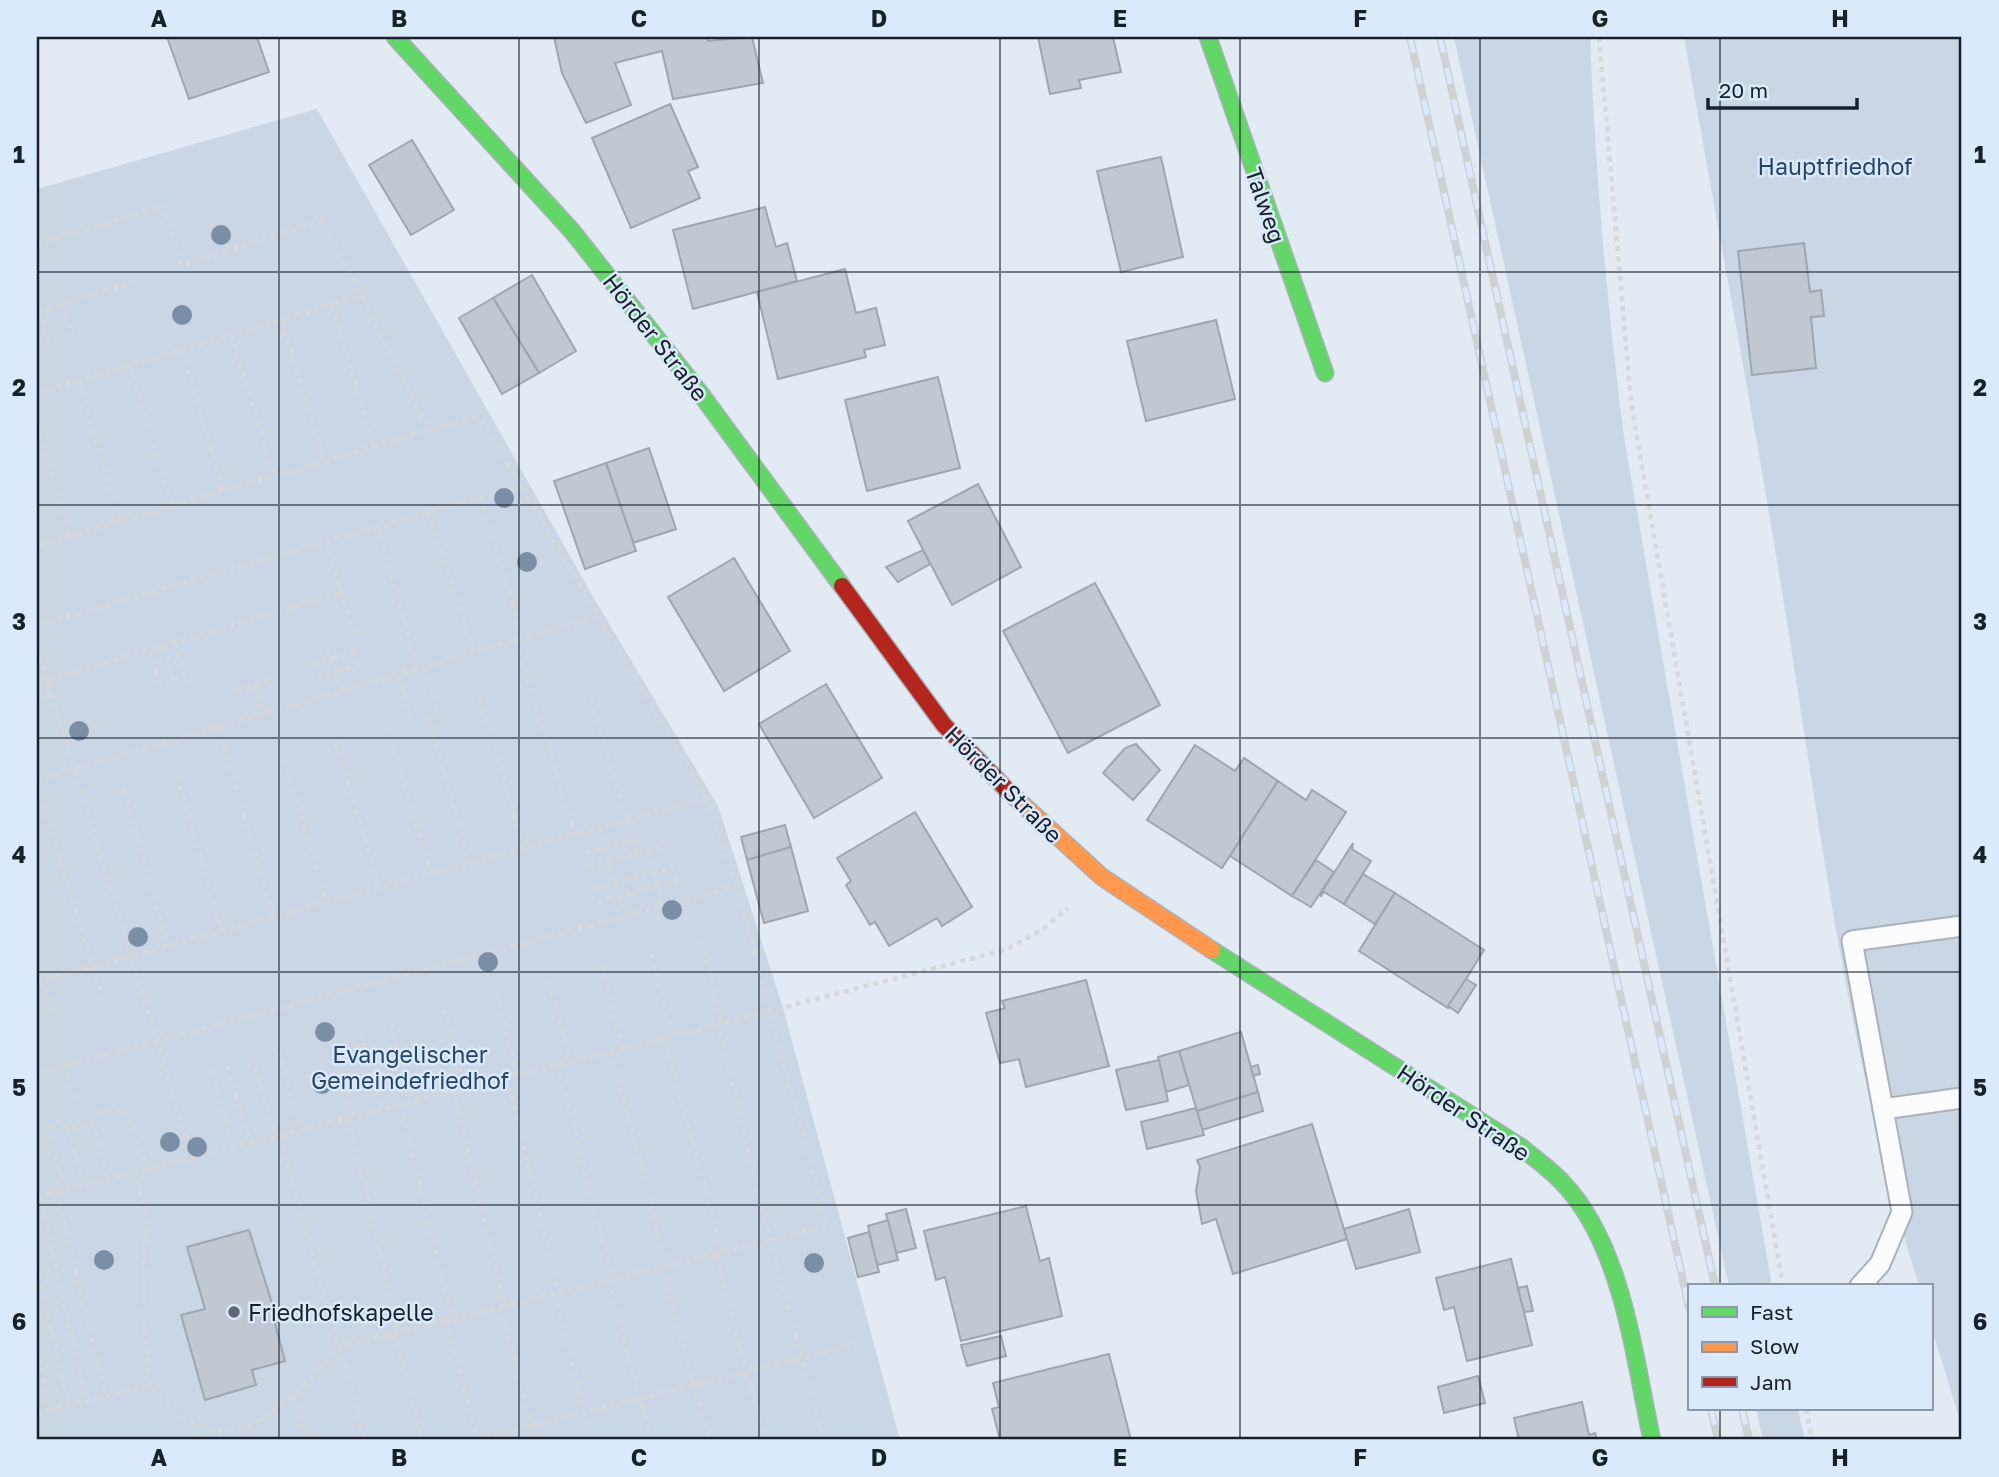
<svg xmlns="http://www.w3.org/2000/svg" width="1999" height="1477" font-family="'Golos Text',sans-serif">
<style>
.green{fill:#cad6e4}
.building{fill:#c0c8d1;stroke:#9ea6af;stroke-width:2}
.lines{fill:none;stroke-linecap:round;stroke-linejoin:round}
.lane-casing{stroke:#a9b1ba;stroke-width:23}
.fast-casing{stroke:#a9b1ba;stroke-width:19}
.slow-casing{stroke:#a9b1ba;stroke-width:19}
.jam-casing{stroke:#a9b1ba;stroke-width:19}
.path{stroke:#d5d7da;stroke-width:4.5;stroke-dasharray:5 5;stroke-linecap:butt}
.lane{stroke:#fbfcfd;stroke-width:19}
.fast{stroke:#63d668;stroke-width:16}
.slow{stroke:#ff974d;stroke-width:16}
.jam{stroke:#b3261e;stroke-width:16}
.rail-casing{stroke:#cfd2d5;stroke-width:8}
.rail{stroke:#dae9fb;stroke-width:5;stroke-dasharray:16;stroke-linecap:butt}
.tree{fill:#7a8fa6}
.grid{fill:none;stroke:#18212b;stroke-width:2;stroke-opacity:0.55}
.poi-dot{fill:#5f6771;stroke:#dae9fb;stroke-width:2.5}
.labels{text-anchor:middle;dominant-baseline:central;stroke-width:5;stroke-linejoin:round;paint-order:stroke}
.park-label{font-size:23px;fill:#254467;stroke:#dae9fb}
.street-label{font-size:23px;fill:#18212b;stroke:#dae9fb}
.poi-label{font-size:23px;fill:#18212b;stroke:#dae9fb;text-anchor:start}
.neatline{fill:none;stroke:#18212b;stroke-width:2.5}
.grid-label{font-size:23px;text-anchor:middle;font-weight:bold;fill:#18212b}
</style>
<rect width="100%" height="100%" fill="#e2eaf3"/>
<g class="green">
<path d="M 1454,37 L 1590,37 C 1595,171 1607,304 1624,437 L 1772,1286 L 1729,1286 Z"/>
<path d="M 1684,37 L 1962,37 L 1962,1427 L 1931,1326 L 1931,1286 L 1919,1286 C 1855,1081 1825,866 1792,654 C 1760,448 1720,242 1684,37 Z"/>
<polygon points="317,109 592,595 718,806 783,1008 900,1440 37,1440 37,189"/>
<polygon points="1756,1409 1798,1409 1805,1440 1763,1440"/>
</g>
<g class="building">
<polygon points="167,37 257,37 269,72 189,99"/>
<polygon points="554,37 707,37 708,41 752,37 763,83 673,99 662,51 615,63 631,105 586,123 562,73"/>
<polygon points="1038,37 1113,37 1121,72 1079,80 1081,88 1050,94"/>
<polygon points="670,104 698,167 688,171 700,198 631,228 592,138"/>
<polygon points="412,140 454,210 411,235 369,165"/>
<polygon points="1161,157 1183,257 1121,272 1097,171"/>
<polygon points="765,207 776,247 787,243 797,281 693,309 673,230"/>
<polygon points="1804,243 1810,292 1821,290 1824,316 1811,317 1816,368 1752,375 1738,251"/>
<polygon points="845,269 856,313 876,308 885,345 864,350 866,357 778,379 757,292"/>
<polygon points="532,275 576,351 539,373 493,298"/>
<polygon points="493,298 539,373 502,394 459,318"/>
<polygon points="1216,320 1235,399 1146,421 1127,341"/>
<polygon points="938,377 960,468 867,491 845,400"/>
<polygon points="649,448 676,529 633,543 606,463"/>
<polygon points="606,463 636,551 585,569 554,481"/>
<polygon points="978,484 1021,567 952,605 908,521"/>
<polygon points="923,550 930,564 898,582 886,567"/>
<polygon points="734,558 790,651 724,691 668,597"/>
<polygon points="1095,583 1160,705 1068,753 1003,631"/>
<polygon points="826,684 882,778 814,818 759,724"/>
<polygon points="1136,744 1160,770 1133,800 1103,773 1125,748"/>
<polygon points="1195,745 1235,771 1244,758 1278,781 1222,868 1147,820"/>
<polygon points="1278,781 1306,800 1312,790 1346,812 1292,896 1230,856"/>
<polygon points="915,812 972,907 942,926 937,918 889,946 875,922 870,925 846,885 851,881 837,858"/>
<polygon points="785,825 791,847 747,860 741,837"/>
<polygon points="1353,843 1352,849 1371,861 1344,904 1324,892 1321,896 1320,895"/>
<polygon points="791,847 808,911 764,923 747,860"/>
<polygon points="1316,860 1334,872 1311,907 1292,896"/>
<polygon points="1363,874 1395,893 1375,924 1344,904"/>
<polygon points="1395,893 1484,950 1448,1008 1359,951"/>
<polygon points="1466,979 1476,985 1458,1013 1448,1006"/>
<polygon points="1086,980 1109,1066 1026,1087 1019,1059 1000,1063 986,1013 1005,1008 1002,1001"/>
<polygon points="1241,1032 1258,1092 1197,1111 1179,1051"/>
<polygon points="1179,1051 1189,1085 1166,1092 1158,1057"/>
<polygon points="1159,1060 1168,1101 1126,1110 1116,1070"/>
<polygon points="1258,1065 1260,1074 1253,1076 1251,1067"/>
<polygon points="1258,1092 1263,1111 1202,1130 1197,1111"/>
<polygon points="1196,1108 1204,1135 1147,1149 1141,1122"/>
<polygon points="1312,1124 1347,1239 1233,1274 1216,1219 1202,1224 1196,1191 1200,1167 1197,1160"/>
<polygon points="1026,1206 1040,1261 1049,1258 1062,1316 961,1341 945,1277 936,1280 924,1231"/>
<polygon points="906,1209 916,1248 896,1253 886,1214"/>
<polygon points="1409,1209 1420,1252 1356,1269 1344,1229"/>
<polygon points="888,1220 898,1260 877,1265 868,1226"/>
<polygon points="249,1230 278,1322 275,1323 285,1361 252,1370 256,1385 205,1400 181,1315 205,1309 187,1247"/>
<polygon points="869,1232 879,1272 858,1277 848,1238"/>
<polygon points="1511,1259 1532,1345 1467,1361 1454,1307 1444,1310 1436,1278"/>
<polygon points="1527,1286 1533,1311 1524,1312 1518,1288"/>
<polygon points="1001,1336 1006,1356 967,1366 961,1345"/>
<polygon points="1109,1354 1131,1440 1000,1440 992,1409 999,1407 993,1383"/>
<polygon points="1478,1376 1485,1403 1444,1413 1438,1387"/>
<polygon points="1582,1402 1589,1435 1595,1433 1597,1440 1519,1440 1514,1418"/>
</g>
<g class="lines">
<defs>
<g id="lane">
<polyline points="1883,1109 1962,1098"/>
<polyline points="1860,1286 1880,1264 1902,1212 1852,941 1962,926"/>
</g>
<g id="fast">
<polyline points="395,37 572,231 700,393 842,586"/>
<polyline points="1208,37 1325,373"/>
<path d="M 1212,950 L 1521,1147 C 1535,1159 1550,1169 1562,1182 C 1623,1245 1634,1358 1652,1440"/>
</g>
<polyline id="slow" points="1009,792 1102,877 1212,950"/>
<polyline id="jam" points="842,586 944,725 1009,792"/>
</defs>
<use href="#lane" class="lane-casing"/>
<use href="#fast" class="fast-casing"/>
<use href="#slow" class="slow-casing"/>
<use href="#jam" class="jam-casing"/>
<g class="path">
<polyline points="1599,37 1631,402 1783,1286"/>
<polyline points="37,244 164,206 181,266 323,220 422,417 437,428 480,417 707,798 737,886 770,1011 1008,949 1043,929 1068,908"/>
<polyline points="62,304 74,342"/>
<polyline points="332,305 374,446"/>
<polyline points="39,311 50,349"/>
<polyline points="37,312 135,282"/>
<polyline points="282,321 324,461"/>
<polyline points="231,335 274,475"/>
<polyline points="182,350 223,491"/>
<polyline points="130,366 172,506"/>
<polyline points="79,381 120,521"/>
<polyline points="37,393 361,296"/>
<polyline points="37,424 70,536"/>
<polyline points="480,497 523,638"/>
<polyline points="428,512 474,652"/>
<polyline points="379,526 417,669"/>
<polyline points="327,542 355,637"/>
<polyline points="37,546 436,428"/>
<polyline points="37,625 521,486"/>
<polyline points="516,640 575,834"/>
<polyline points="175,642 188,685"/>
<polyline points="37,646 192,1157"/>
<polyline points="164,646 176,687"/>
<polyline points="328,648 342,691"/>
<polyline points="151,650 161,689"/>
<polyline points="313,664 358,651"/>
<polyline points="425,667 438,710"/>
<polyline points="399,675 410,718"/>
<polyline points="317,678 363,663"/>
<polyline points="47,680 342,593"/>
<polyline points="254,685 263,714"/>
<polyline points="236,691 273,679"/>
<polyline points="37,698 51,694"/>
<polyline points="591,698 627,820"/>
<polyline points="480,699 524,848"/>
<polyline points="429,716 469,863"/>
<polyline points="219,727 273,917"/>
<polyline points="388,727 431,874"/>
<polyline points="336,743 379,888"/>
<polyline points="285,759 326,903"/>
<polyline points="177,776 221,931"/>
<polyline points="37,780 598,616"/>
<polyline points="37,785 105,1006"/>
<polyline points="124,790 167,946"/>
<polyline points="600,827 624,916"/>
<polyline points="648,850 663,906"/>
<polyline points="585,853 635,839"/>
<polyline points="637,853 667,845"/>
<polyline points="588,866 637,853 629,820"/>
<polyline points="594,888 674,867"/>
<polyline points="598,902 678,880"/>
<polyline points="702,940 721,1023"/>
<polyline points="651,953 672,1035"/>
<polyline points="602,966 622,1047"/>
<polyline points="37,970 56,1019"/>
<polyline points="549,981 571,1060"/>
<polyline points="37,982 707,798"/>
<polyline points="497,993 517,1074"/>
<polyline points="444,1009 463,1088"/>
<polyline points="718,1023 770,1240 824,1440"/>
<polyline points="391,1024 412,1101"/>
<polyline points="361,1033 381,1109"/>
<polyline points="664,1036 722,1253"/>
<polyline points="335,1043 354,1116"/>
<polyline points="611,1050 667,1266"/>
<polyline points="279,1052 300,1130"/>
<polyline points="253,1058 275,1137"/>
<polyline points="557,1064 613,1280"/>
<polyline points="64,1065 75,1105"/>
<polyline points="227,1065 250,1143"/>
<polyline points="213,1070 232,1147"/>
<polyline points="37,1073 737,886"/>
<polyline points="507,1077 559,1293"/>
<polyline points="453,1091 505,1306"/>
<polyline points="400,1104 452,1319"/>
<polyline points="348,1118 399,1331"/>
<polyline points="92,1123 108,1178"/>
<polyline points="69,1129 84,1184"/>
<polyline points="280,1135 338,1347 346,1367 364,1440"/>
<polyline points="64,1189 50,1130 55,1123 65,1123 69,1129 92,1123 99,1111 115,1109 128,1114 147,1169"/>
<polyline points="56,1192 106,1396"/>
<polyline points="40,1196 86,1401"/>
<polyline points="37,1197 770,1011 827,1226 338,1347 304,1388 250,1426 219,1432 197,1426 169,1408 151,1385 143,1313 146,1214 136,1171"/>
<polyline points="716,1254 764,1440"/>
<polyline points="37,1266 69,1405"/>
<polyline points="662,1267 709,1440"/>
<polyline points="608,1280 651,1440"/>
<polyline points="554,1294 592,1440"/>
<polyline points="500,1307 535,1440"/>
<polyline points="447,1320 477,1439"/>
<polyline points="395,1333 422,1440"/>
<polyline points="37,1349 50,1410"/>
<polyline points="294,1395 306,1440"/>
<polyline points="1806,1409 1812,1440"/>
<polyline points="37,1413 151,1385"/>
<polyline points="250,1426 253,1440"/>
<polyline points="196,1440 197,1426"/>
<polyline points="475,1440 857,1344"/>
</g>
<use href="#lane" class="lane"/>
<use href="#fast" class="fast"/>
<use href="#slow" class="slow"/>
<use href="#jam" class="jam"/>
<defs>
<g id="rail">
<polyline points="1410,37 1689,1308"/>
<polyline points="1440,37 1715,1286"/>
<polyline points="1711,1409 1718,1440"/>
<polyline points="1742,1409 1749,1440"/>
</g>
</defs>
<use href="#rail" class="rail-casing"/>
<use href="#rail" class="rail"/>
</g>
<g class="tree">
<circle cx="221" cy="235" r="10"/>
<circle cx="182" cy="315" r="10"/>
<circle cx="504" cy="498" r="10"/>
<circle cx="527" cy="562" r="10"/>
<circle cx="79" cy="731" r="10"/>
<circle cx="672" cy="910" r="10"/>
<circle cx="138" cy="937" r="10"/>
<circle cx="488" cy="962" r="10"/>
<circle cx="325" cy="1032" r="10"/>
<circle cx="322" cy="1084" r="10"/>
<circle cx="170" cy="1142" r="10"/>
<circle cx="197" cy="1147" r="10"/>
<circle cx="104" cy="1260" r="10"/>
<circle cx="814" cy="1263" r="10"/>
</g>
<path class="grid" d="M 279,37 L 279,1440M 519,37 L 519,1440M 759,37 L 759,1440M 1000,37 L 1000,1440M 1240,37 L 1240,1440M 1480,37 L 1480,1440M 1720,37 L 1720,1286M 37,272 L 1962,272M 37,505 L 1962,505M 37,738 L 1962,738M 37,972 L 1962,972M 37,1205 L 1962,1205M 1720,1409 L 1720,1440"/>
<circle class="poi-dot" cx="234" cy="1312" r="7"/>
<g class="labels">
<g class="park-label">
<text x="1835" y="166">Hauptfriedhof</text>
<text x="410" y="1054">Evangelischer<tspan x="410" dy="26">Gemeindefriedhof</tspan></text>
</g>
<g class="street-label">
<text transform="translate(1266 205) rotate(71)">Talweg</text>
<text transform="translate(656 337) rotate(52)">Hörder Straße</text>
<text transform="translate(1004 784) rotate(45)">Hörder Straße</text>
<text transform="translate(1464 1112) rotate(34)">Hörder Straße</text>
</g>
<g class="poi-label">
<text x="248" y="1312">Friedhofskapelle</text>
</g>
</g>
<rect width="1999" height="1477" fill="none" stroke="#dae9fb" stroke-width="77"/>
<rect x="1688" y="1284" width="245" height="126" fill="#dae9fb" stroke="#8c99a8" stroke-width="2"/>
<rect x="1702" y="1307" width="35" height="10" fill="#63d668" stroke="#8c99a8" stroke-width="2"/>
<text x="1750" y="1320" font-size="21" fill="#18212b">Fast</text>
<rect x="1702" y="1342" width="35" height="10" fill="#ff974d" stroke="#8c99a8" stroke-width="2"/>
<text x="1750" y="1354" font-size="21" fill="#18212b">Slow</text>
<rect x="1702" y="1377" width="35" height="10" fill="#b3261e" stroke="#8c99a8" stroke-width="2"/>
<text x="1750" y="1390" font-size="21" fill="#18212b">Jam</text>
<path d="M1708 98v10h149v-10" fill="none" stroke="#18212b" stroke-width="3.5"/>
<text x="1719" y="98" font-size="21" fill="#18212b" stroke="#dae9fb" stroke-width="5" paint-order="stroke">20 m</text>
<rect x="38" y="38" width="1922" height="1400" class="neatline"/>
<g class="grid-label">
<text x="159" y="27">A</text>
<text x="399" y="27">B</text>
<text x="639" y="27">C</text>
<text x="879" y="27">D</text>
<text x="1120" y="27">E</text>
<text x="1360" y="27">F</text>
<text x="1600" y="27">G</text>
<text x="1840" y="27">H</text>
<text x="19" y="163">1</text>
<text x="1980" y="163">1</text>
<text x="19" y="396">2</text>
<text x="1980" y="396">2</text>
<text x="19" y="630">3</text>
<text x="1980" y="630">3</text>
<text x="19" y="863">4</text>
<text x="1980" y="863">4</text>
<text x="19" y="1096">5</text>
<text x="1980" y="1096">5</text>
<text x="19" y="1330">6</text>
<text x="1980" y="1330">6</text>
<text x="159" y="1466">A</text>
<text x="399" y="1466">B</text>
<text x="639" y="1466">C</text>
<text x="879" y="1466">D</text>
<text x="1120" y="1466">E</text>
<text x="1360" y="1466">F</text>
<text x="1600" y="1466">G</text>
<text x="1840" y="1466">H</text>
</g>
</svg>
